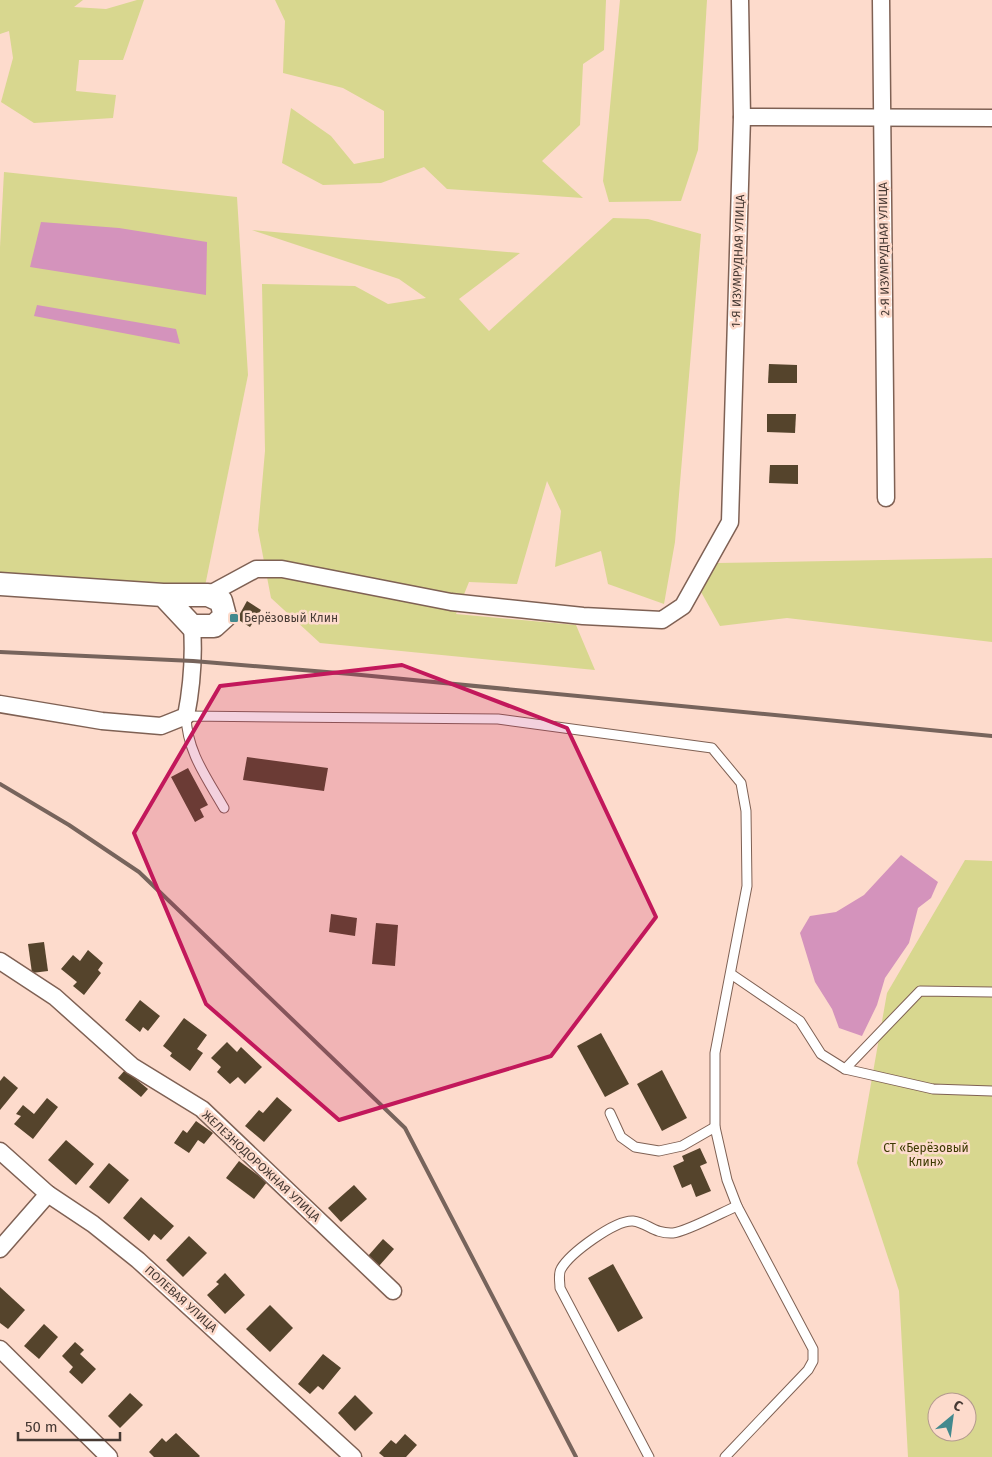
<svg xmlns="http://www.w3.org/2000/svg" width="992" height="1457" font-family="'Fira Sans',sans-serif">
<style>
.green{fill:#d8d78f;fill-rule:evenodd}
.water{fill:#d493bc}
.building{fill:#55442c}
.lines{fill:none;stroke-linecap:round;stroke-linejoin:round}
.lane-casing{stroke:#7f6154;stroke-width:11}
.street-casing{stroke:#7f6154;stroke-width:19}
.secondary-casing{stroke:#7f6154;stroke-width:25}
.lane{stroke:#fff;stroke-width:9}
.street{stroke:#fff;stroke-width:16}
.secondary{stroke:#fff;stroke-width:22}
.rail{stroke:#77645c;stroke-width:4}
.marked{fill:#c2185b;fill-opacity:0.2;stroke:#c2185b;stroke-width:4;stroke-linejoin:round}
.poi-dot{fill:#42898e;stroke:#fddbcc;stroke-width:2}
.labels{text-anchor:middle;dominant-baseline:central;stroke-width:5;stroke-linejoin:round;paint-order:stroke}
.street-label{font-size:12px;fill:#463933;stroke:#fddbcc}
.poi-label{font-size:12px;fill:#463933;stroke:#fddbcc;text-anchor:start}
.park-label{font-size:12px;fill:#3c3a00;stroke:#fddbcc}
</style>
<rect width="100%" height="100%" fill="#fddbcc"/>
<g class="green">
<polygon points="0,0 83,0 74,7 106,9 137,0 144,0 123,60 79,60 76,91 116,95 113,118 34,123 1,102 13,58 9,31 0,34"/>
<polygon points="275,0 606,0 604,50 583,64 580,125 542,161 583,198 447,189 424,167 381,183 323,185 282,163 291,108 331,136 354,164 384,158 384,111 343,88 283,73 285,21"/>
<polygon points="620,0 707,0 698,150 681,201 609,202 603,181"/>
<polygon points="4,172 237,197 248,375 204,591 0,572 0,247"/>
<polygon points="613,218 648,219 701,234 675,542 664,604 608,584 601,551 555,567 561,511 547,481 517,584 469,582 456,614 576,625 595,670 320,643 271,598 258,530 265,451 262,284 355,286 388,304 426,298 399,279 252,230 520,253 459,299 489,331"/>
<polygon points="992,558 992,642 787,618 720,626 696,583 717,563"/>
<path d="M 965,860 L 992,861 L 992,1457 L 908,1457 L 899,1291 L 857,1163 L 887,993 ZM 937,1402 L 967,1402 L 967,1432 L 937,1432 Z"/>
</g>
<g class="water">
<polygon points="41,222 119,228 207,242 206,295 30,267"/>
<polygon points="37,305 176,329 180,344 34,316"/>
<polygon points="901,855 938,882 931,898 918,908 909,943 885,978 877,1005 862,1036 839,1028 832,1009 815,982 800,933 810,916 836,912 864,895"/>
</g>
<g class="building">
<polygon points="769,364 797,365 797,383 768,383"/>
<polygon points="767,414 796,414 795,433 767,432"/>
<polygon points="770,465 798,465 798,484 769,483"/>
<polygon points="247,601 261,610 250,627 237,619"/>
<polygon points="247,757 328,768 324,791 243,780"/>
<polygon points="188,768 208,805 200,809 204,817 195,822 171,777"/>
<polygon points="331,914 357,918 355,936 329,932"/>
<polygon points="376,923 398,925 395,966 372,964"/>
<polygon points="44,942 48,971 32,973 28,944"/>
<polygon points="88,950 103,963 98,970 101,973 84,995 73,986 77,982 61,969 73,955 80,961"/>
<polygon points="140,1000 160,1016 148,1031 143,1027 140,1032 125,1020"/>
<polygon points="184,1018 207,1035 197,1049 203,1053 190,1071 170,1056 172,1053 163,1046"/>
<polygon points="601,1033 629,1084 605,1097 577,1046"/>
<polygon points="227,1042 237,1052 241,1047 262,1067 245,1084 238,1077 230,1084 217,1072 221,1067 211,1058"/>
<polygon points="125,1070 148,1089 141,1097 118,1078"/>
<polygon points="662,1070 687,1118 662,1131 637,1084"/>
<polygon points="4,1076 18,1088 0,1110 0,1081"/>
<polygon points="277,1097 292,1110 264,1142 245,1126 259,1110 263,1113"/>
<polygon points="47,1098 58,1107 33,1139 14,1124 21,1116 16,1114 23,1105 34,1114"/>
<polygon points="196,1121 213,1133 204,1144 198,1140 189,1153 174,1143 183,1130 187,1133"/>
<polygon points="66,1140 94,1164 76,1185 48,1160"/>
<polygon points="700,1148 707,1163 700,1166 711,1191 696,1197 691,1184 682,1188 673,1166 684,1161 682,1156"/>
<polygon points="239,1161 267,1182 254,1199 226,1178"/>
<polygon points="109,1163 129,1180 109,1204 89,1187"/>
<polygon points="354,1185 367,1199 341,1222 328,1208"/>
<polygon points="141,1197 174,1226 161,1240 154,1234 149,1241 123,1218"/>
<polygon points="189,1236 207,1253 183,1277 166,1260"/>
<polygon points="383,1239 394,1249 379,1266 368,1256"/>
<polygon points="613,1264 643,1318 618,1332 588,1278"/>
<polygon points="225,1273 245,1295 225,1314 207,1295 219,1284 216,1282"/>
<polygon points="0,1287 25,1310 8,1329 0,1323"/>
<polygon points="270,1305 293,1328 270,1352 246,1329"/>
<polygon points="44,1324 58,1337 39,1359 24,1346"/>
<polygon points="75,1342 84,1350 80,1354 96,1369 82,1384 69,1372 73,1367 62,1356"/>
<polygon points="323,1354 341,1368 323,1390 318,1386 310,1394 298,1384"/>
<polygon points="130,1393 143,1405 120,1428 108,1416"/>
<polygon points="355,1395 373,1413 355,1431 338,1413"/>
<polygon points="176,1433 200,1456 199,1457 154,1457 149,1452 162,1438 166,1442"/>
<polygon points="405,1434 417,1445 406,1457 384,1457 379,1453 391,1440 396,1444"/>
</g>
<g class="lines">
<defs>
<g id="lane">
<path d="M 224,808 C 207,778 187,752 186,716 L 498,719 L 712,748 L 741,783 L 746,811 L 747,886 L 715,1053 L 715,1127 L 727,1180 L 737,1206 L 813,1349 L 813,1361 L 808,1370 L 725,1457"/>
<polyline points="731,974 800,1021 821,1054 845,1069 933,1089 992,1091"/>
<polyline points="845,1069 920,991 992,992"/>
<polyline points="610,1113 621,1137 635,1147 659,1151 682,1146 715,1127"/>
<path d="M 649,1457 L 560,1288 C 560,1282 558,1274 561,1269 C 570,1253 615,1220 633,1221 C 648,1223 654,1234 673,1233 C 686,1232 723,1212 737,1206"/>
</g>
<g id="street">
<polyline points="881,0 886,498"/>
<polyline points="742,117 992,118"/>
<polyline points="208,595 256,569 282,569 451,602 583,616 662,620 683,606 730,522 742,117 740,0"/>
<path d="M 0,704 L 102,721 L 161,726 L 186,716 C 192,686 194,656 192,626"/>
<polyline points="0,961 55,997 132,1066 202,1109 393,1291"/>
<polyline points="0,1151 48,1194 93,1224 138,1260 353,1457"/>
<polyline points="0,1249 48,1194"/>
<polyline points="0,1349 109,1457"/>
</g>
<polyline id="secondary" points="0,584 163,595 208,595 221,601 225,616 214,626 192,626 163,595"/>
</defs>
<use href="#lane" class="lane-casing"/>
<use href="#street" class="street-casing"/>
<use href="#secondary" class="secondary-casing"/>
<use href="#lane" class="lane"/>
<use href="#street" class="street"/>
<use href="#secondary" class="secondary"/>
<g class="rail">
<polyline points="0,652 193,661 351,674 992,736"/>
<polyline points="0,784 69,825 139,872 405,1128 576,1457"/>
</g>
</g>
<path class="marked" d="M 402,665 L 567,728 L 656,917 L 551,1056 L 339,1120 L 206,1004 L 134,833 L 220,686 Z"/>
<rect class="poi-dot" x="229" y="613" width="10" height="10" rx="2.5"/>
<g class="labels">
<g class="street-label">
<text transform="translate(884 249) rotate(-91)">2-Я ИЗУМРУДНАЯ УЛИЦА</text>
<text transform="translate(738 261) rotate(-88)">1-Я ИЗУМРУДНАЯ УЛИЦА</text>
<text transform="translate(261 1166) rotate(43)">ЖЕЛЕЗНОДОРОЖНАЯ УЛИЦА</text>
<text transform="translate(181 1299) rotate(42)">ПОЛЕВАЯ УЛИЦА</text>
</g>
<g class="poi-label">
<text x="244" y="618">Берёзовый Клин</text>
</g>
<g class="park-label">
<text x="926" y="1148">СТ «Берёзовый<tspan x="926" dy="14">Клин»</tspan></text>
</g>
</g>
<g transform="translate(952 1417) rotate(29)"><circle r="24" fill="#fddbcc" stroke="#b49a8f"/>
<path d="M0-4L9 19L0 12L-9 19Z" fill="#42898e"/>
<text y="-8" font-size="14" font-weight="bold" text-anchor="middle" fill="#463933">С</text>
</g>
<path d="M18 1432v8h102v-8" fill="none" stroke="#463933" stroke-width="2.5"/>
<text x="25" y="1432" font-size="15" fill="#463933" stroke="#fddbcc" stroke-width="4" paint-order="stroke">50 m</text>
</svg>
